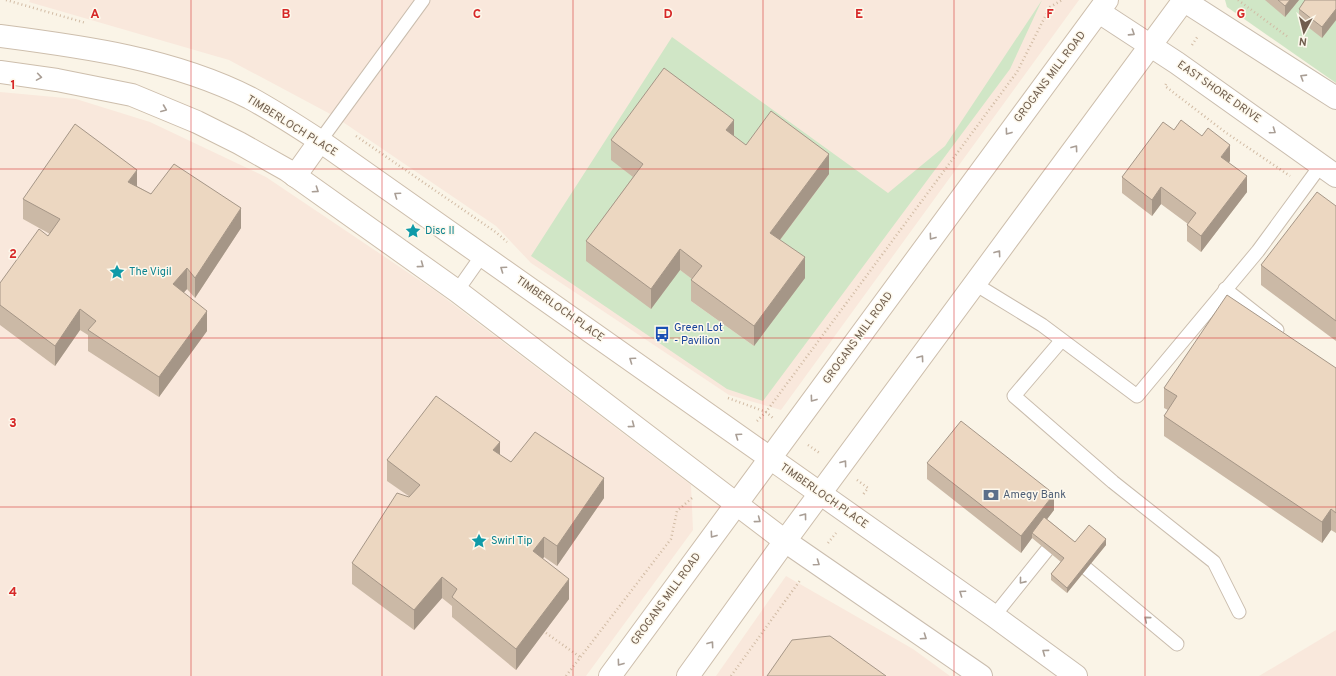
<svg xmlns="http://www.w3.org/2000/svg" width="1336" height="676" font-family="Overpass,sans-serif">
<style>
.commercial{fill:#f9e8dc}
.green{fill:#d0e6c6;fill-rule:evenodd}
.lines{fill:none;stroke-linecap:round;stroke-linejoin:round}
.lane-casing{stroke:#cabdae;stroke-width:15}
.street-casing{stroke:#cabdae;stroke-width:24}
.secondary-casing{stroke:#cdbeac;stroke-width:24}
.path{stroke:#d1bba4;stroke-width:2.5;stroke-dasharray:1 3;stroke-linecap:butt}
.lane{stroke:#fff;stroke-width:13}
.street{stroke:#fff;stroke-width:22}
.secondary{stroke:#fff;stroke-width:22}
.wall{fill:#cbb9a6}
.shaded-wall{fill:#a59687}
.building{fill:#ecd7c1;stroke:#a59687}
.oneway{stroke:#a99e95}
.grid{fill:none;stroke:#d62828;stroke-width:1;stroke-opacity:0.55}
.labels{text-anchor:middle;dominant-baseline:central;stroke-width:3;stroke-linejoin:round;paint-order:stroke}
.street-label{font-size:11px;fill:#705e4e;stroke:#fdf8ec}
.culture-label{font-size:11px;fill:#0d838f;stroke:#fdf8ec;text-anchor:start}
.transit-label{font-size:11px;fill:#164399;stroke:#fdf8ec;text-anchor:start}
.service-label{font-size:11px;fill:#4e5e75;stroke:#fdf8ec;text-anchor:start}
.grid-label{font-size:13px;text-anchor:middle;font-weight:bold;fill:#d62828;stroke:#fdf8ec;stroke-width:3;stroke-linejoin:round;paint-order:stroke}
</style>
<rect width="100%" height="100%" fill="#faf4e7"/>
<g class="commercial">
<polygon points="30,0 1079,0 781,410 729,395 531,263 496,226 334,116 229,60 29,2"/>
<polygon points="0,92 76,99 150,122 266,177 437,292 691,485 693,530 586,676 0,676"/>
<polygon points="786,576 913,649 950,676 716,676"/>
<polygon points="1336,630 1336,676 1259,676"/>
</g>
<g class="green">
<path d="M 1042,0 L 1010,69 L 763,401 L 727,389 L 531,256 L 672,37 L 888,193 L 945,146 ZM 746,165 L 829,174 L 770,253 L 754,346 L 691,301 L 702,286 L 680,270 L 643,184 Z"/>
<polygon points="1225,0 1336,0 1336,83 1227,7"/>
</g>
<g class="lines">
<defs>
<g id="lane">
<polyline points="320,141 423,0"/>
<polyline points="975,284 1042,325 1137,396 1258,251 1321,165"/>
<polyline points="1225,289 1277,330"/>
<polyline points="457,291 483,254"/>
<polyline points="1061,341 1014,396 1113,482 1214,562 1239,612"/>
<polyline points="1087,569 1177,644"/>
<polyline points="994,616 1047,550"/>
</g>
<g id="street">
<polyline points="1183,0 1336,98"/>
<polyline points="1099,12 1177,63 1336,176"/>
<polyline points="821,494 994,616 1076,676"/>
<polyline points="785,541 981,676"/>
</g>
<g id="secondary">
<path d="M 0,36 C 85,47 173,59 250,98 C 274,111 297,126 320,141 L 821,494"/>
<polyline points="0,72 57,80 132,95 197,122 239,143 287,170 457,291 785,541"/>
<polyline points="295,176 320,141"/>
<polyline points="610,676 1107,0"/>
<polyline points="688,676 785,541 1184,0"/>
</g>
</defs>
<use href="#lane" class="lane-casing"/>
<use href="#street" class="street-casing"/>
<use href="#secondary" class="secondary-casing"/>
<g class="path">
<polyline points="6,0 86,23"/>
<polyline points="1238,0 1288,37"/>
<polyline points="1192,45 1198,36"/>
<polyline points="1166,84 1165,86 1225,132 1290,176"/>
<polyline points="356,136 497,233 507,242"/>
<polyline points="728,398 766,412 773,418"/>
<polyline points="757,421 766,412 1017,72 1050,7 1062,0"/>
<polyline points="808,445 821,454"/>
<polyline points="857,480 868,488 862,496"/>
<polyline points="828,543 836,533"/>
<polyline points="546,633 580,657"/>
<polyline points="566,676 671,539 677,511 692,498"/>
<polyline points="731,676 801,579"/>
</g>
<use href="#lane" class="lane"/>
<use href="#street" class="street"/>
<use href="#secondary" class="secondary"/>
</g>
<g class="wall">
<polygon points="1265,0 1299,0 1285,17"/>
<polygon points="1336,0 1336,20 1322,38 1299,20 1299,9"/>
<polygon points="1174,130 1230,161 1229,162 1247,192 1201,252 1187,241 1187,225 1188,224 1161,204 1152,216 1122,193 1122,177"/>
<polygon points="734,136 746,145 829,174 780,240 805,278 754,346 691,301 691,280 692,279 680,270 651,309 586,261 586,241 633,177 611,160 611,140"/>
<polygon points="137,186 151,194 241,228 195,298 187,289 183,293 207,331 159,397 88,351 88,335 80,330 55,366 0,325 0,283 48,236 50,234 23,219 23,199"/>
<polygon points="1336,206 1336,341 1261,285 1261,265"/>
<polygon points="1336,368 1336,533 1331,530 1322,543 1164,436 1164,416 1168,410 1164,408 1164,388"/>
<polygon points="500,455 511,462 604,498 557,566 544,557 543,559 569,599 516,670 452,617 452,606 442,598 414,630 352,584 352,563 410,497 387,481 387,460"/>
<polygon points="927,463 1054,510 1047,519 1075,542 1106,545 1067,593 1051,580 1051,574 1061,562 1032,538 1021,553 927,479"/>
</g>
<g class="shaded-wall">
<polygon points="1290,0 1299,0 1285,17 1285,6"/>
<polygon points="1336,9 1336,20 1322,38 1322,27"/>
<polygon points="734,120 734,140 726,130"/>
<polygon points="1230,145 1230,161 1221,173 1221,157"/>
<polygon points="829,154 829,174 770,253 770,233"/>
<polygon points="137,170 137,190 128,182"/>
<polygon points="1247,176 1247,192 1201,252 1201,236"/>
<polygon points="1161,187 1161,204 1152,216 1152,200"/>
<polygon points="241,208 241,228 195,298 195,278"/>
<polygon points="680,249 680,270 651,309 651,289"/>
<polygon points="805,257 805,278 754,346 754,326"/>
<polygon points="187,268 187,289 173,305 173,284"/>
<polygon points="80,309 80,330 55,366 55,346"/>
<polygon points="207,311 207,331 159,397 159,377"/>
<polygon points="500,442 500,462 493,450"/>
<polygon points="604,478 604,498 557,566 557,546"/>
<polygon points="1054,494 1054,510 1035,535 1032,533 1032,538 1021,553 1021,536"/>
<polygon points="1331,509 1331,530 1322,543 1322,522"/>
<polygon points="544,537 544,557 533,572 533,551"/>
<polygon points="1106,539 1106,545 1067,593 1067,588"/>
<polygon points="442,577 442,598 414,630 414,610"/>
<polygon points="569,579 569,599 516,670 516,649"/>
</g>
<g class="building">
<polygon points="1278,0 1290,0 1285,6"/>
<polygon points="1305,0 1336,0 1336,9 1322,27 1299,9"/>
<polygon points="664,68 734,120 726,130 746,145 771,111 829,154 770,233 805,257 754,326 691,280 702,266 680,249 651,289 586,241 643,164 611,140"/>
<polygon points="1181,120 1202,136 1208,128 1230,145 1221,157 1247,176 1201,236 1187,225 1196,213 1161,187 1152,200 1122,177 1163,122 1174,130"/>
<polygon points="75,124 137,170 128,182 151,194 174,164 241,208 195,278 187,268 173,284 207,311 159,377 88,330 96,321 80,309 55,346 0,305 0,283 39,229 48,236 60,219 23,199"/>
<polygon points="1317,192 1336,206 1336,321 1261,265"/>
<polygon points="1227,295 1336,368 1336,513 1331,509 1322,522 1164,416 1177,396 1164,388"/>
<polygon points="436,396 500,442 493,450 511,462 535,432 604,478 557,546 544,537 533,551 569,579 516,649 452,597 457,589 442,577 414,610 352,563 397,493 409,497 420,485 387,460"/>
<polygon points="961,421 1054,494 1021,536 927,463"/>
<polygon points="1044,517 1075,542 1089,525 1106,539 1067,588 1051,574 1064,558 1032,533"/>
<polygon points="830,636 886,676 767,676 792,640"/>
</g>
<defs><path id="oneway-chevron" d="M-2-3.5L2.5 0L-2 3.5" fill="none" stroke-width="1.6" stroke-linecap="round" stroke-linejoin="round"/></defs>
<g class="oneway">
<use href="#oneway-chevron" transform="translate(1132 33) rotate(33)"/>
<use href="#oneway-chevron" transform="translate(39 77) rotate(9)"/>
<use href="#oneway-chevron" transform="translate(1303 77) rotate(-148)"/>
<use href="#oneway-chevron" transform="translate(164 109) rotate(22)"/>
<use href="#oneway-chevron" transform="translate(1273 131) rotate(35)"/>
<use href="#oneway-chevron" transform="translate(1008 132) rotate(126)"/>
<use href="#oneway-chevron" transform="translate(1075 148) rotate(-54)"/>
<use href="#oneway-chevron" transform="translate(316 190) rotate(34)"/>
<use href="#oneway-chevron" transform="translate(397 195) rotate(-145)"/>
<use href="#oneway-chevron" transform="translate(932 237) rotate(126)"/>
<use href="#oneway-chevron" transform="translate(998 253) rotate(-54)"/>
<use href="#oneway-chevron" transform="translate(421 265) rotate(36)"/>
<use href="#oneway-chevron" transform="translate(503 269) rotate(-145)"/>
<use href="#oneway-chevron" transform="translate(921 358) rotate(-54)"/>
<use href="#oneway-chevron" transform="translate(632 360) rotate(-145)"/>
<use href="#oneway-chevron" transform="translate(813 399) rotate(126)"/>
<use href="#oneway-chevron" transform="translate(632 425) rotate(37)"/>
<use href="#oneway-chevron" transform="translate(738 436) rotate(-145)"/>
<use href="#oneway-chevron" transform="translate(844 463) rotate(-54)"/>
<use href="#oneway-chevron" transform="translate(804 516) rotate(-53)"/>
<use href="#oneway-chevron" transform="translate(758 520) rotate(37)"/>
<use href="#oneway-chevron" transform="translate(713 535) rotate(126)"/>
<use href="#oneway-chevron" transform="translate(817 563) rotate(35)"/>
<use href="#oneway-chevron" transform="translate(1022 581) rotate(129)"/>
<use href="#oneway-chevron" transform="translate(962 593) rotate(-145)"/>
<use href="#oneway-chevron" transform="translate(1147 619) rotate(-140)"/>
<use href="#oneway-chevron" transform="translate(924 637) rotate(34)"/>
<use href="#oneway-chevron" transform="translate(711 644) rotate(-54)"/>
<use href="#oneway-chevron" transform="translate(1045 652) rotate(-144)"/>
<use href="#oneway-chevron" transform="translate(620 663) rotate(126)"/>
</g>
<path class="grid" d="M 191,0 L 191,676M 382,0 L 382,676M 573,0 L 573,676M 763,0 L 763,676M 954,0 L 954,676M 1145,0 L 1145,676M 0,169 L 1336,169M 0,338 L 1336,338M 0,507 L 1336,507"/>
<defs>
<symbol id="sight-bare" viewBox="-9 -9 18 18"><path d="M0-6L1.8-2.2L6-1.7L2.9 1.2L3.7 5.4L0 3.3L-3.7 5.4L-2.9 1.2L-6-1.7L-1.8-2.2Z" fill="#0f9aa8" stroke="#fdf8ec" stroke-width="2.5" paint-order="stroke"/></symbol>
<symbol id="bus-bare" viewBox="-9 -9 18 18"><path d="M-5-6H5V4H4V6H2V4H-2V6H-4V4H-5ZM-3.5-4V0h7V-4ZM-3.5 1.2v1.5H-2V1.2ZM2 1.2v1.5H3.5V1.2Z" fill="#1a4fb4" stroke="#fdf8ec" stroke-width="2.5" paint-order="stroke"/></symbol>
<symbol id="bank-bare" viewBox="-9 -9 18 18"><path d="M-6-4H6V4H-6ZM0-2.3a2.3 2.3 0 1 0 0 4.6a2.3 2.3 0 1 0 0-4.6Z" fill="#5c6f8a" stroke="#fdf8ec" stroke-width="2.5" paint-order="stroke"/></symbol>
</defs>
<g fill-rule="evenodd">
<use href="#sight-bare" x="402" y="220" width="22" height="22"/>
<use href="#sight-bare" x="106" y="261" width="22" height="22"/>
<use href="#bus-bare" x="651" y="323" width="22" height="22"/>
<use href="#bank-bare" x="980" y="484" width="22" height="22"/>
<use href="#sight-bare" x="468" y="530" width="22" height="22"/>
</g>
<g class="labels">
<g class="street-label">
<text transform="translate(1050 77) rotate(-53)">GROGANS MILL ROAD</text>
<text transform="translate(1219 92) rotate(35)">EAST SHORE DRIVE</text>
<text transform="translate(292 126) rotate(32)">TIMBERLOCH PLACE</text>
<text transform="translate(560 309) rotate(35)">TIMBERLOCH PLACE</text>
<text transform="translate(858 338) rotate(-54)">GROGANS MILL ROAD</text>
<text transform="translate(824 496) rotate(35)">TIMBERLOCH PLACE</text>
<text transform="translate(666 599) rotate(-54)">GROGANS MILL ROAD</text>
</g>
<g class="culture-label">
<text x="425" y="231">Disc II</text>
<text x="129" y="272">The Vigil</text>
<text x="491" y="541">Swirl Tip</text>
</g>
<g class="transit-label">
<text x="674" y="328">Green Lot<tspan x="674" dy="13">- Pavilion</tspan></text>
</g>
<g class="service-label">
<text x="1003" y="495">Amegy Bank</text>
</g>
</g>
<g class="grid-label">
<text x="95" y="18">A</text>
<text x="286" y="18">B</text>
<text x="477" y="18">C</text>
<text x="668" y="18">D</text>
<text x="859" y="18">E</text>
<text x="1050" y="18">F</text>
<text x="1241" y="18">G</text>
<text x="13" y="89">1</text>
<text x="13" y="258">2</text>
<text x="13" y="427">3</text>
<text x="13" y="596">4</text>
</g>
<g transform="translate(1304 32) rotate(187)" stroke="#fdf8ec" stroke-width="3" paint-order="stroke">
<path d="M0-3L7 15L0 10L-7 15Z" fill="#705e4e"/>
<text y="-6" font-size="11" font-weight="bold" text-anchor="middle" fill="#705e4e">N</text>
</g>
</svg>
